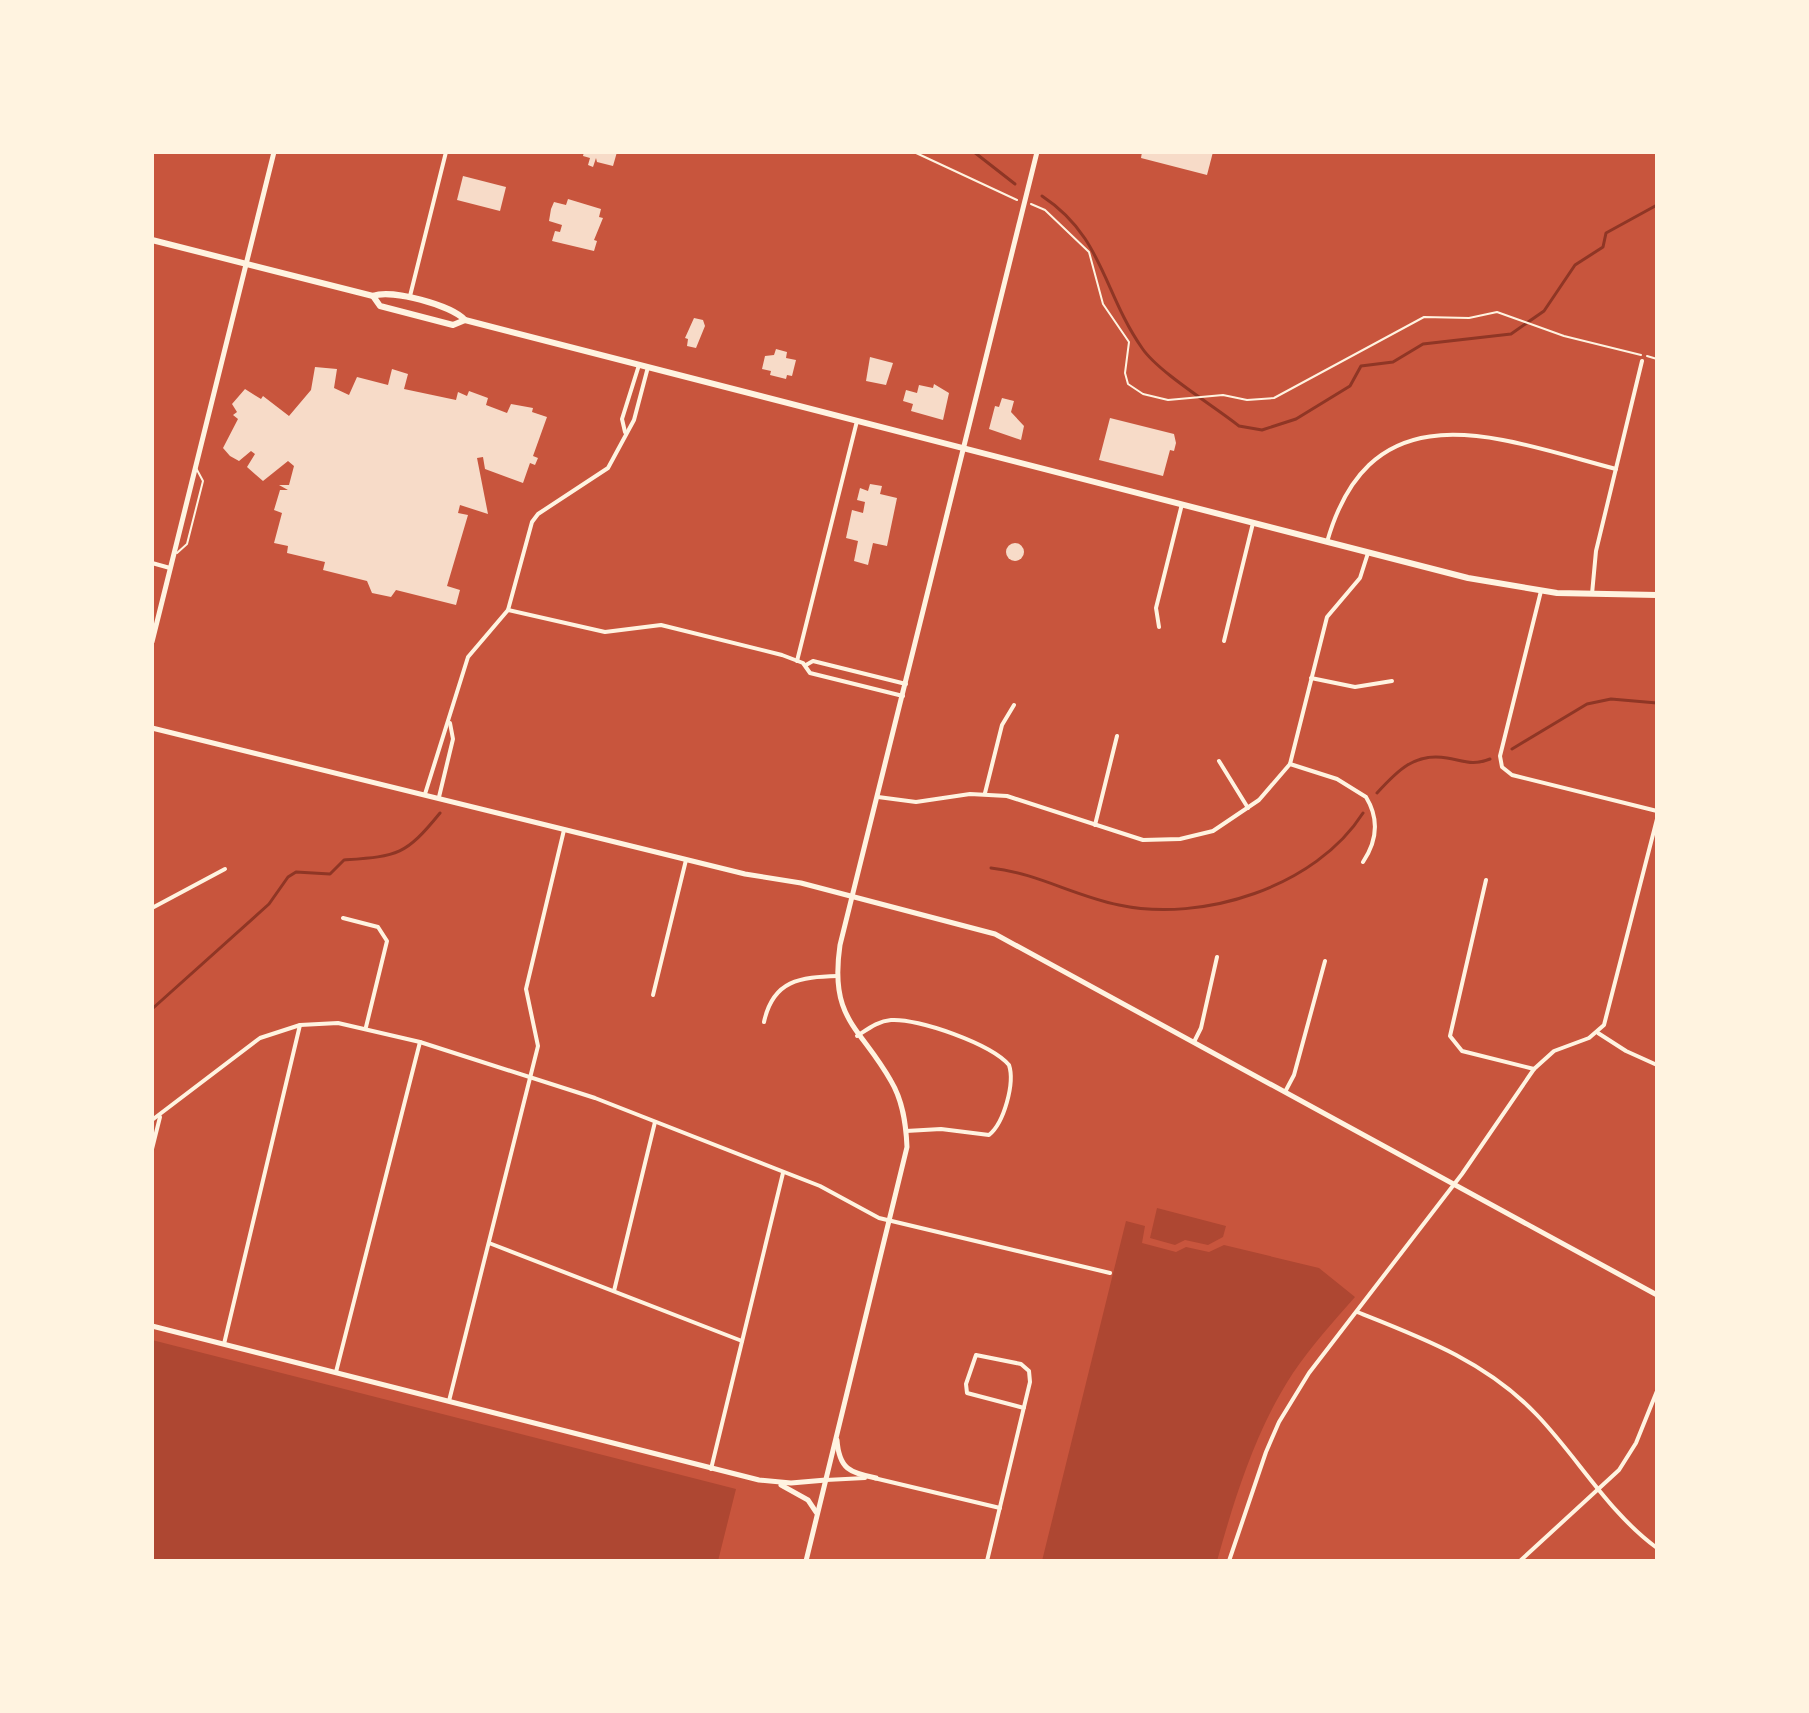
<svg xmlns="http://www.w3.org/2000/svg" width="1809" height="1713" font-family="'Archivo Narrow',sans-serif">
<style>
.green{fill:#ae4732}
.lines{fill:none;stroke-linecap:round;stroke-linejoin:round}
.stream{stroke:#8f3625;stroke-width:3}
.building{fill:#f7dbc8}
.path{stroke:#fff3e0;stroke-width:2}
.service{stroke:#fff3e0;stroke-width:2}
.minor{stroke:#fff3e0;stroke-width:4}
.tertiary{stroke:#fff3e0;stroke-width:5}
.primary{stroke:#fff3e0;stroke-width:6}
</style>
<rect width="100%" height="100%" fill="#c8553d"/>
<g class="green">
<polygon points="1157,1208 1226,1226 1223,1237 1208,1245 1185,1240 1175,1245 1150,1238"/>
<path d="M 1126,1221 L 1145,1226 L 1142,1243 L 1176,1252 L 1186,1247 L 1209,1252 L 1224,1245 L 1319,1268 L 1355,1297 C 1334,1321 1312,1345 1293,1373 C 1256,1429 1235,1497 1217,1561 L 1042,1561 Z"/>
<polygon points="152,1340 736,1489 718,1561 152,1561"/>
</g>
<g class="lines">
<g class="stream">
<polyline points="974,152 1015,184"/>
<path d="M 1042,196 C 1103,236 1103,292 1142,348 C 1158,372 1214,406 1239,426 L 1262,430 L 1296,419 L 1350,386 L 1361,366 L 1393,362 L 1423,344 L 1511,334 L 1544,311 L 1575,265 L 1603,247 L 1606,233 L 1657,205"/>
<polyline points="1512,749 1587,704 1611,699 1657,703"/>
<path d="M 1377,793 C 1397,771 1415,752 1447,758 C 1464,761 1473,766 1490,759"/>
<path d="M 991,868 C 1037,873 1074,896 1119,905 C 1202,923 1316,887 1363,813"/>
<path d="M 152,1009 L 269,904 L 288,877 L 296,872 L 330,874 L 344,860 C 398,856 405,856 440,813"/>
</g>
</g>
<g class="building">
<polygon points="584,152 617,152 613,166 597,162 596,158 593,167 588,165 590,158 583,156"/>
<polygon points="1142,152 1213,152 1207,175 1141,158"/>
<polygon points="463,176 506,187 500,211 457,200"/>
<polygon points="568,199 601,209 599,217 603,218 594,240 597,241 594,251 552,241 555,231 560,232 562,225 549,221 551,209 554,202 566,205"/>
<polygon points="694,318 703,320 705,326 696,348 687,346 688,339 685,338"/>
<polygon points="776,349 787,352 786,358 796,360 792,376 787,375 786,379 770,375 771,371 762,369 765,356 774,355"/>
<polygon points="870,357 893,363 886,385 866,381"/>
<polygon points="315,367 337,369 334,388 349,395 357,377 388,385 392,369 408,374 404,389 456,400 458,392 467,396 469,391 488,398 486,405 507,413 511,404 533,408 532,412 547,417 533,456 538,458 535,465 530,463 523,483 485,469 483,457 477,458 488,514 460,505 458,513 468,515 447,586 460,590 456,605 396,590 391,597 372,593 367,581 323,570 325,562 287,553 288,546 274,543 282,513 274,510 280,490 288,490 279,485 289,485 294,466 288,461 263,481 247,467 255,454 251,451 239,461 230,456 223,448 238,419 233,415 237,412 232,404 245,389 261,399 263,396 289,416 311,390"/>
<polygon points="934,384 949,393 943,420 911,411 913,404 903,401 906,390 917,393 919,385 933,388"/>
<polygon points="1002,398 1014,401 1011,412 1024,426 1021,440 989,429 995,406 999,407"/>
<polygon points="1110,418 1174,434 1176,443 1174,451 1170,450 1163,476 1099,460"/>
<polygon points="870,484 882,486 880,494 897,498 887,546 873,543 868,565 854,561 858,541 846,538 852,510 863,513 865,502 857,500 860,488 868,491"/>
<circle cx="1015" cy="552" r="9"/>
</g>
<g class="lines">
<g class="path">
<polyline points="914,152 1017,200"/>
<polyline points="1031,204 1045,210 1089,252 1103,304 1129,342 1125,373 1128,384 1143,394 1168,400 1223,395 1247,400 1274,398 1424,317 1469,318 1497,312 1564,336 1641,355"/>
<polyline points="1647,356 1657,359"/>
</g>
<polyline class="service" points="177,553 187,544 203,481 196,468"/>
<g class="minor">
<polyline points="410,296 446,152"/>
<polyline points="625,432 622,419 639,365"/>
<path d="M 1327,542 C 1372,384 1501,439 1616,469"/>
<polyline points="152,563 170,568"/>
<polyline points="1541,591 1500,756 1502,767 1512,775 1657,811"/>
<polyline points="1592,594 1596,551 1642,361"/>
<polyline points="508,610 605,632 661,625 782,655 803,663 810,673 903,696"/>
<polyline points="1159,627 1156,608 1182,504"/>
<polyline points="1224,641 1253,523"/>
<polyline points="797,661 857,421"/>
<polyline points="806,665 813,661 906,684"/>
<polyline points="1311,678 1355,687 1392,681"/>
<polyline points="1219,761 1248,808"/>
<path d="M 1290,764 L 1337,779 L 1366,797 C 1380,820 1377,841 1363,862"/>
<polyline points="985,793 1002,725 1014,705"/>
<polyline points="425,794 468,657 508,610 532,522 538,514 608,468 634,420 648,367"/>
<polyline points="439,797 453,739 450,723"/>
<polyline points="878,797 916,802 970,794 1007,796 1143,840 1180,839 1213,831 1259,800 1290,764 1327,617 1360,578 1368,553"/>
<polyline points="1095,825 1117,736"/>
<polyline points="1486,880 1450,1036 1462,1051 1534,1069"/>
<polyline points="152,908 225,869"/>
<polyline points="343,918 378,927 387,941 366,1027"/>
<polyline points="653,995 686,860"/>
<path d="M 764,1022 C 773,980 800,977 838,976"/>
<polyline points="1598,1033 1626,1051 1657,1065"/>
<path d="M 857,1036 C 868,1029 878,1021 891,1020 C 918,1018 991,1044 1009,1065 C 1015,1083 1004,1123 989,1135 L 941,1129 L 906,1131"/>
<polyline points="1194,1042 1201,1028 1217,957"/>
<polyline points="1285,1092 1294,1075 1325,961"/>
<polyline points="152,1120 260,1038 300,1025 338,1023 420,1042 595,1098 820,1186 879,1218 1110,1273"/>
<polyline points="152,1149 160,1117"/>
<polyline points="489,1243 742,1341"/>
<polyline points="614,1291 655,1122"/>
<path d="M 1357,1312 C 1423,1338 1487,1362 1537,1415 C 1578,1458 1609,1513 1657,1548"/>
<polyline points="224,1344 300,1025"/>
<polyline points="336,1372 420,1042"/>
<polyline points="449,1401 538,1046 526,989 564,830"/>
<polyline points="711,1469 783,1173"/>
<polyline points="874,1478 1000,1508"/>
<polyline points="826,1480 865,1478"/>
<polyline points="987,1561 1030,1382 1029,1371 1021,1364 976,1355 966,1384 967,1393 1024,1408"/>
<polyline points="1229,1561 1266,1452 1279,1422 1309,1373 1462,1174 1534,1069 1554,1051 1589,1038 1604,1025 1657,819"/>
<polyline points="1520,1561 1619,1470 1636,1443 1657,1391"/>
</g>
<g class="tertiary">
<polyline points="152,642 274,152"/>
<polyline points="152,728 745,874 801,883 995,934 1657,1295"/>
<polyline points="152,1326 759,1480 791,1483 826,1480"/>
<path d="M 837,1440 C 839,1469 850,1473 876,1478"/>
<polyline points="781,1485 808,1500 816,1512"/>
<path d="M 806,1561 L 907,1147 C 906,1124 903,1101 891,1081 C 860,1026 829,1020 840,945 L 1037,152"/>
</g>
<g class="primary">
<path d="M 152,240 L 373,296 C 392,289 451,305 465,320 L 1468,578 L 1557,593 L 1657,595"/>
<polyline points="373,296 380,306 453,325 465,320"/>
</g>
</g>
<rect width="1809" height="1713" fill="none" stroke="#fff3e0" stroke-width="308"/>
</svg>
